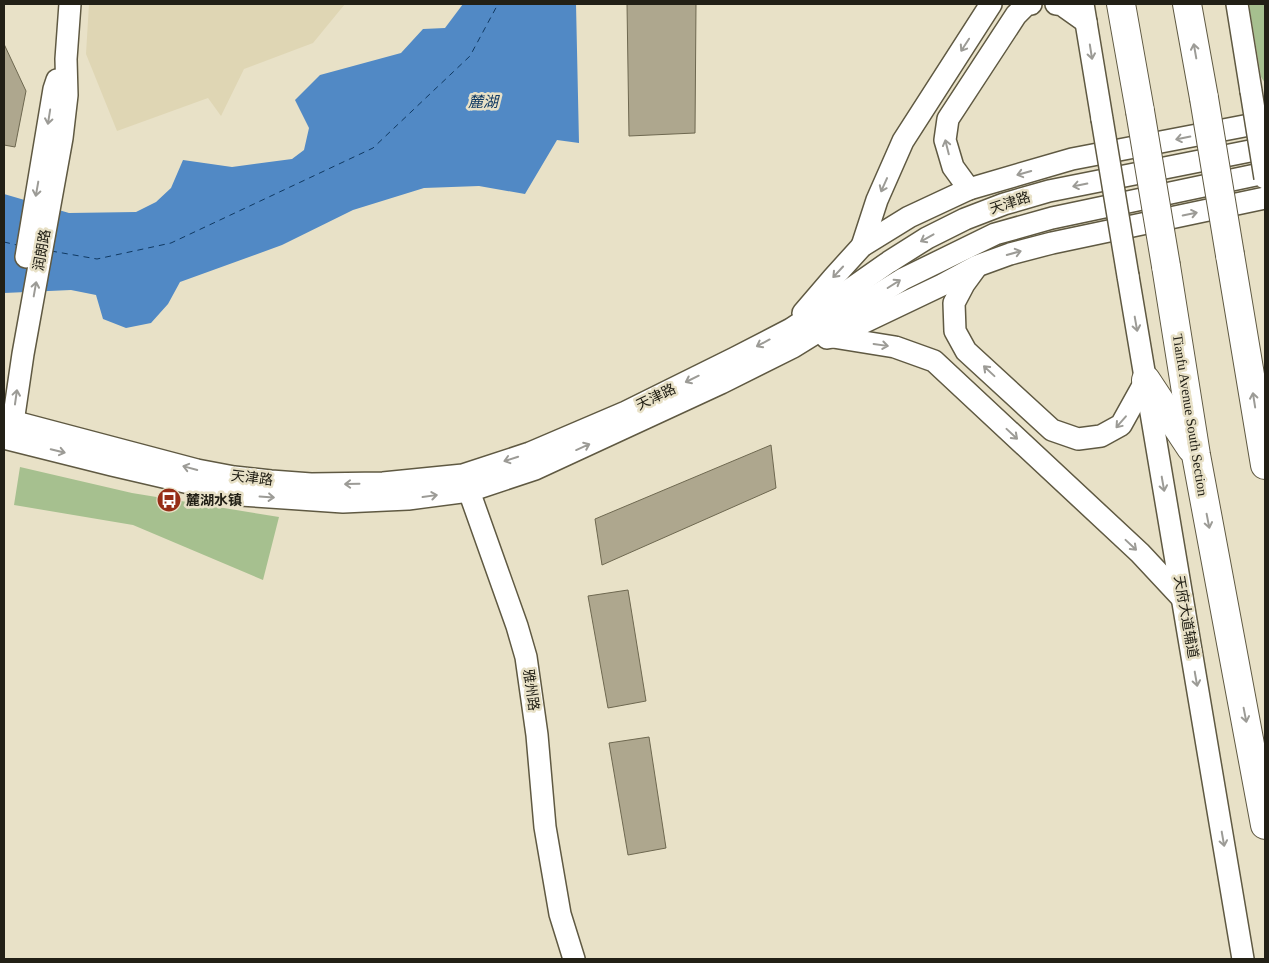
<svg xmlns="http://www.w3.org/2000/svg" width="1269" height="963" font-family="'Times New Roman','Noto Sans SC',serif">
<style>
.built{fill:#dfd6b4}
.green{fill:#a6c08f}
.water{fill:#5189c5}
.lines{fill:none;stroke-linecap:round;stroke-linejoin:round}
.ferry{stroke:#103962;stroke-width:1;stroke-dasharray:6 5;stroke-linecap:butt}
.building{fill:#aea78e;stroke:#6e6850}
.minor-casing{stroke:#5f5942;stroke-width:24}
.highway-casing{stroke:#5f5942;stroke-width:30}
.minor{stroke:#fff;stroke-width:21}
.highway{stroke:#fff;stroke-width:28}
.minor-bridge-casing{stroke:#5f5942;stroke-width:24;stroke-linecap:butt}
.highway-bridge-casing{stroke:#5f5942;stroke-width:30;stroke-linecap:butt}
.minor-bridge{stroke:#fff;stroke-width:21}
.highway-bridge{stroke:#fff;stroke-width:28}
.oneway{stroke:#9c9b96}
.labels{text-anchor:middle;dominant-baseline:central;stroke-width:5;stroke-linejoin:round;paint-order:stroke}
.street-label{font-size:14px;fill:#222016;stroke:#e8e1c7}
.poi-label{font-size:14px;font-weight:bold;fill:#222016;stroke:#e8e1c7;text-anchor:start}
.water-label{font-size:15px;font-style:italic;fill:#103962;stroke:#e8e1c7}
</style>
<rect width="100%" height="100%" fill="#e8e1c7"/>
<polygon class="built" points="89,4 345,4 313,43 244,69 221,116 208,98 117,131 86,54"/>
<g class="green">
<polygon points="1249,4 1265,4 1265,83 1261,77"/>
<polygon points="20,467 132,493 279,517 263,580 133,525 14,505"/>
</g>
<polygon class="water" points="463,4 576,4 579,143 557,140 525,194 479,186 424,188 353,210 282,245 180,282 168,304 151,323 126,328 103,319 96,295 71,290 4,293 4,194 69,213 136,212 156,202 171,188 183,160 232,167 292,159 304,150 309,128 295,100 320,75 401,53 423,29 445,28"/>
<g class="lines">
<g class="ferry">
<polyline points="4,242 17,245"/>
<polyline points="51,251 97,259 171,243 373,148 470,56 498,4"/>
</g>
</g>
<g class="building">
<polygon points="627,4 696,4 695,133 629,136"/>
<polygon points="4,44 26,91 15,147 4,145"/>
<polygon points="771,445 776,488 602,565 595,519"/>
<polygon points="628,590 646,701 608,708 588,596"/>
<polygon points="649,737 666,848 628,855 609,743"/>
</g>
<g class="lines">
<defs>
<g id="minor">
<polyline points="1056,4 1062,5 1086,22"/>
<polyline points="1083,4 1102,119"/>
<polyline points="1237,4 1251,91"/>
<polyline points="969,189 953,167 945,140 948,119 1016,15 1026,5 1031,4"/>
<polyline points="862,246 877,200 903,141 991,4"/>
<polyline points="26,257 54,89 57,80"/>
<polyline points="975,269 964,284 954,303 955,331 966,351 1052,430 1078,439 1101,436 1121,425 1146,380"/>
<polyline points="1128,276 1243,959"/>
<polyline points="803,313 833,278 862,246 909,217 969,189 1072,159 1265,122"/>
<polyline points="833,337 895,347 934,361 1140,553 1182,598"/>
<polyline points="827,338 833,337 942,285 977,266 1010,254 1052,243 1265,198"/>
<polyline points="4,419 197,470 234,477 271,481 311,484 383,483 463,475 530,453 626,412 735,358 791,329 829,304 889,262 927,238 965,219 1004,204 1049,191 1265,148"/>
<polyline points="11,436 23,354 62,138 67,95 66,59 70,4"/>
<polyline points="4,438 112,465 241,495 343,502 408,499 469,491 535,469 721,383 793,347 903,279 995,234 1052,218 1265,173"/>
<polyline points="464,477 517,626 526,657 537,735 545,827 560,914 574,959"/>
</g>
<g id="highway">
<polyline points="1121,4 1140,111"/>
<polyline points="1187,4 1204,98"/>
<polyline points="1230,255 1265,465"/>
<polyline points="1166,266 1196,455 1265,825"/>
<polyline points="1146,380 1191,448"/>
</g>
</defs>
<use href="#minor" class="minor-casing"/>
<use href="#highway" class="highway-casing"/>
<use href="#minor" class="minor"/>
<use href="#highway" class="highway"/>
<defs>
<g id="minor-bridge">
<polyline points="1251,91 1265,178"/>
<polyline points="1102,119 1128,276"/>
</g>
<g id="highway-bridge">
<polyline points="1204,98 1230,255"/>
<polyline points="1140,111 1166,266"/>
</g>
</defs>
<use href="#minor-bridge" class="minor-bridge-casing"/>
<use href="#highway-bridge" class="highway-bridge-casing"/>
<use href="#minor-bridge" class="minor-bridge"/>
<use href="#highway-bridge" class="highway-bridge"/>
</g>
<defs><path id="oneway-shaft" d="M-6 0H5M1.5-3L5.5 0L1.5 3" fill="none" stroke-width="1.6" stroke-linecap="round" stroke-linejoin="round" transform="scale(1.25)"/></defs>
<g class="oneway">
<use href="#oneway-shaft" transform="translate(965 45) rotate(123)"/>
<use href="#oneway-shaft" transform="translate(1195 51) rotate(-100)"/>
<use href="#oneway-shaft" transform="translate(1091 52) rotate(81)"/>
<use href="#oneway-shaft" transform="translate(49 117) rotate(99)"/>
<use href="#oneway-shaft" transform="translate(1183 138) rotate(169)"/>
<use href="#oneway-shaft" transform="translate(947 147) rotate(-104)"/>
<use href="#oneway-shaft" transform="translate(1024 173) rotate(164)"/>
<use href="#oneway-shaft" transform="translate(884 185) rotate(114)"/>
<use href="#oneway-shaft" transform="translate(1080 185) rotate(169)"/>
<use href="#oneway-shaft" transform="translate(37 189) rotate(100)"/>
<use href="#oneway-shaft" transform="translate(1190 214) rotate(-12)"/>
<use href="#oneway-shaft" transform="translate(927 238) rotate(151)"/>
<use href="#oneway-shaft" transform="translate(1014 253) rotate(-16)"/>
<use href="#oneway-shaft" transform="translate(838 272) rotate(133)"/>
<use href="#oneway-shaft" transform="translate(894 284) rotate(-32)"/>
<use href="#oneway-shaft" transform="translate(35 289) rotate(-80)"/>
<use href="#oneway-shaft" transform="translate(1136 324) rotate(80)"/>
<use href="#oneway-shaft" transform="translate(763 343) rotate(152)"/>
<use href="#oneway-shaft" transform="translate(881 345) rotate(8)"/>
<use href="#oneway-shaft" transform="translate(989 371) rotate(-137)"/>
<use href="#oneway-shaft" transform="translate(692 379) rotate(154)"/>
<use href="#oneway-shaft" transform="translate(16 397) rotate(-82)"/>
<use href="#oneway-shaft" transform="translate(1254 400) rotate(-99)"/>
<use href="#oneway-shaft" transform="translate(1121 422) rotate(131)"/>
<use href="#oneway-shaft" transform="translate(1012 434) rotate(43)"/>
<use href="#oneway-shaft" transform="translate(583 447) rotate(-24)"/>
<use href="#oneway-shaft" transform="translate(58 451) rotate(14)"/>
<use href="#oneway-shaft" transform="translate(511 459) rotate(162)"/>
<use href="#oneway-shaft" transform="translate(190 468) rotate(-165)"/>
<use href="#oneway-shaft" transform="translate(352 484) rotate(179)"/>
<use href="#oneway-shaft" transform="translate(1163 484) rotate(80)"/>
<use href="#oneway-shaft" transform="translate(430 496) rotate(-8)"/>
<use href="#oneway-shaft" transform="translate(267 497) rotate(4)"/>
<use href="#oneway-shaft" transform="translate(1208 521) rotate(79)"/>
<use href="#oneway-shaft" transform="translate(1131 545) rotate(43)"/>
<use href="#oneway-shaft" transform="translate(1196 679) rotate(80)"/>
<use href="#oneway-shaft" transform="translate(1245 715) rotate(79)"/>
<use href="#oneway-shaft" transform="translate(1223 839) rotate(80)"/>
</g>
<defs>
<symbol id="bus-disc" viewBox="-11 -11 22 22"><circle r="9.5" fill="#962d16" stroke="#e8e1c7"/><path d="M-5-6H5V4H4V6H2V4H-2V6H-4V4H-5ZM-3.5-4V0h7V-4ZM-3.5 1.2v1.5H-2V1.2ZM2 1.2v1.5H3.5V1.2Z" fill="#fff"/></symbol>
</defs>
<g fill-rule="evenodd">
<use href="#bus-disc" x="155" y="486" width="28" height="28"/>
</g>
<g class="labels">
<g class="street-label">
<text transform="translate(1010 203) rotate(-18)">天津路</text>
<text transform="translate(42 250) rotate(-80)">润朗路</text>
<text transform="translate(656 397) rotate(-26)">天津路</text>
<text transform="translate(1190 415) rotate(81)">Tianfu Avenue South Section</text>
<text transform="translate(252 478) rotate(7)">天津路</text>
<text transform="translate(1186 617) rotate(80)">天府大道辅道</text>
<text transform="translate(531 690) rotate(82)">雅州路</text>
</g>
<g class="poi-label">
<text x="186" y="500">麓湖水镇</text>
</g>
<g class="water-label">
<text x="483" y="102">麓湖</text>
</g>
</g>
<rect width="1269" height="963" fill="none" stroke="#222016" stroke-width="10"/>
</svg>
